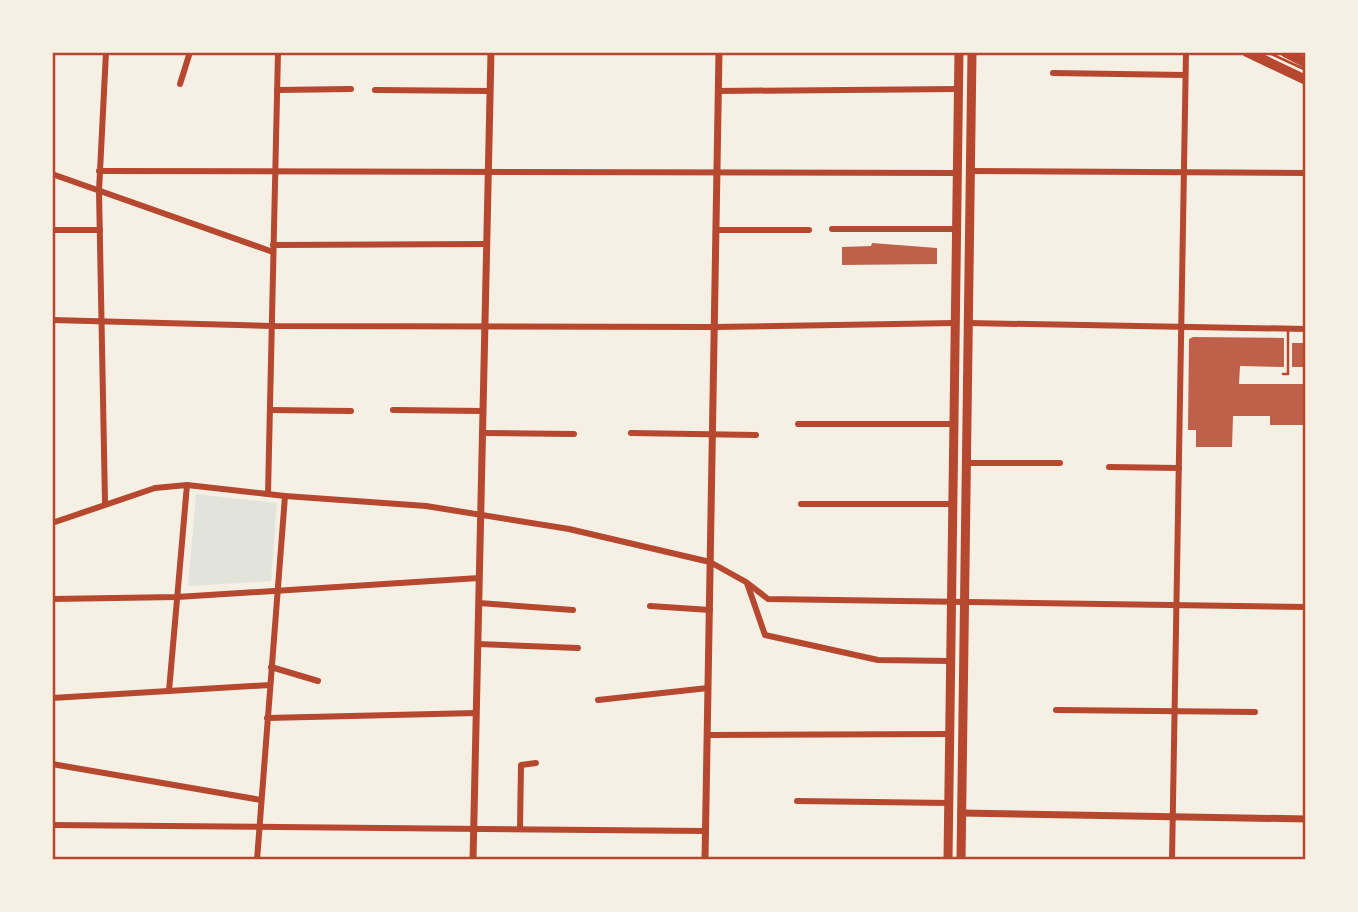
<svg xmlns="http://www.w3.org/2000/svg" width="1358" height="912" font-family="Helvetica,sans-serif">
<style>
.green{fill:#e2e4dc}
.building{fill:#bf614a}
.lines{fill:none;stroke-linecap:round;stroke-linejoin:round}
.service{stroke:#b5482f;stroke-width:2.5}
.minor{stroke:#b5482f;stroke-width:6}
.tertiary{stroke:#b5482f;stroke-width:7}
.secondary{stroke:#b5482f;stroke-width:9}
.primary{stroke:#b5482f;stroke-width:10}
.neatline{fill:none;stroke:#b5482f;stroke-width:2.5}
</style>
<rect width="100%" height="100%" fill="#f6efe4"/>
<polygon class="green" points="196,494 277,503 271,581 188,586"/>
<g class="building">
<polygon points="872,243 937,248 937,264 842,265 842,247 871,246"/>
<polygon points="1193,337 1284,338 1284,367 1240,366 1239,384 1306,384 1306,425 1270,425 1270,416 1233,416 1232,447 1196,447 1196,430 1188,430 1189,339"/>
<rect x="1292" y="343" width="14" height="24"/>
</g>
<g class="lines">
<g class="service">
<polyline points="1267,52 1306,70"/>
<polyline points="1283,374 1288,374 1288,329"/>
</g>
<g class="minor">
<polyline points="1053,73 1185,75"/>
<polyline points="180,84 190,52"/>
<polyline points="277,90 351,89"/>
<polyline points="375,90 490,91"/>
<polyline points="718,91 958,89"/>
<polyline points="99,171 957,173"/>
<polyline points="969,171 1306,173"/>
<polyline points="52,174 273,252"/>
<polyline points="832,229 956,229"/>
<polyline points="52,230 100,230"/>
<polyline points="716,230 809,230"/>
<polyline points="273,245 487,244"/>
<polyline points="52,320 271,326 714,327 955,323"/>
<polyline points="968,323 1306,329"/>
<polyline points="270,410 351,411"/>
<polyline points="393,410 483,411"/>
<polyline points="798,424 954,424"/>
<polyline points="482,433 574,434"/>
<polyline points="631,433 756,435"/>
<polyline points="966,463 1060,463"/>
<polyline points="1109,467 1179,468"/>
<polyline points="268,494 278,52"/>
<polyline points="105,502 99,191 106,52"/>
<polyline points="801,504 953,504"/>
<polyline points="52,523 155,488 187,485 285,496 426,506 569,529 710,562 746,582 768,599 1306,607"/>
<polyline points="747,583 765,635 878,660 951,661"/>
<polyline points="52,599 177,597 479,578"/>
<polyline points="479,603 573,610"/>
<polyline points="650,606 710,610"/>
<polyline points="478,644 578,648"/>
<polyline points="271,667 318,681"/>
<polyline points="169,691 187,485"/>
<polyline points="52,698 270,685"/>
<polyline points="598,700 708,688"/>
<polyline points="1056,710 1255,712"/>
<polyline points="267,718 476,713"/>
<polyline points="707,735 950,734"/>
<polyline points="52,764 261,800"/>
<polyline points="797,801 949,803"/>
<polyline points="52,825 706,831"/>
<polyline points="520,828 521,765 536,763"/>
<polyline points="257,860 285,496"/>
<polyline points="1172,860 1186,52"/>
</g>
<g class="tertiary">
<polyline points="961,813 1306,819"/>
<polyline points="473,860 491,52"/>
<polyline points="705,860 719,52"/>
</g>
<g class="secondary">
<polyline points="948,860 959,52"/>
<polyline points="961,860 972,52"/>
</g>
<g class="primary">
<polyline points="1247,52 1306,80"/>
<polyline points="1285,52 1306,63"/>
</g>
</g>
<rect width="1358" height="912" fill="none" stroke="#f6efe4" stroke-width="108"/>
<rect x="54" y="54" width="1250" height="804" class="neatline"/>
</svg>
